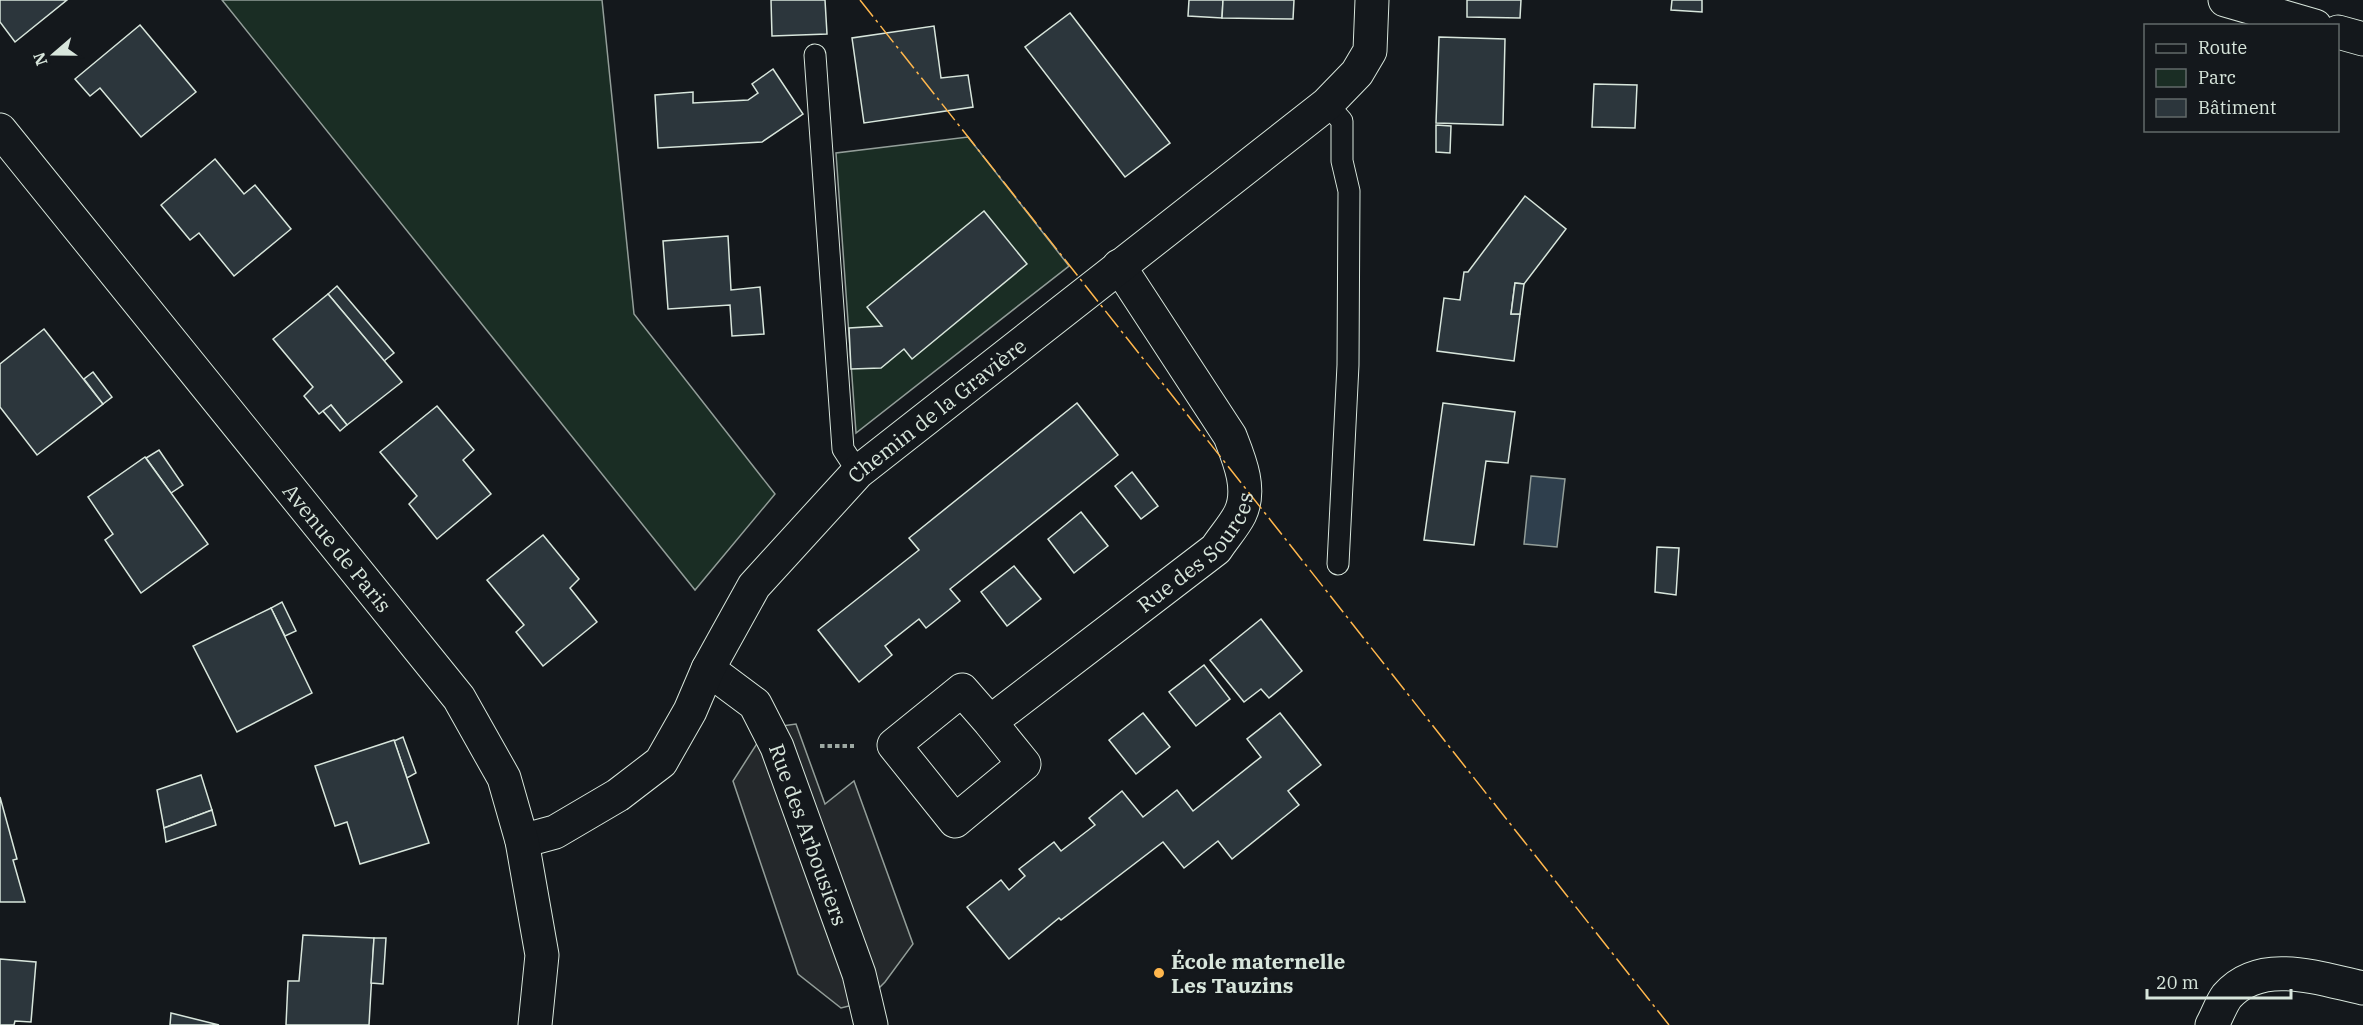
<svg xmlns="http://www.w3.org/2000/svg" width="2363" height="1025" font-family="'IBM Plex Serif',serif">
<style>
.green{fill:#1a2d24;stroke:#939e99;stroke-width:1.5}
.parking{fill:#24282b;stroke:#939e99;stroke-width:1.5}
.water{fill:#2f3f4d;stroke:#939e99;stroke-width:1.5}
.building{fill:#2c363c;stroke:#d8e6dc;stroke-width:1.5}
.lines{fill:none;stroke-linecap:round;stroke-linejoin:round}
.service-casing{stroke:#d8e6dc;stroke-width:23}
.minor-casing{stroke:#d8e6dc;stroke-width:35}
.tertiary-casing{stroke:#d8e6dc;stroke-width:35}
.path{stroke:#9da8a2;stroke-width:4;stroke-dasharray:4.5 3;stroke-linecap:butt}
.service{stroke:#14181c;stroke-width:21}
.minor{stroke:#14181c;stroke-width:33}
.tertiary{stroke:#14181c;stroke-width:33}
.power{stroke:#ffb74d;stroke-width:1.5;stroke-dasharray:21 4.5 3 4.5;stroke-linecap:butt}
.poi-dot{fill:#ffb74d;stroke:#14181c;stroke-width:2}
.labels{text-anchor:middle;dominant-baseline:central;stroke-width:4.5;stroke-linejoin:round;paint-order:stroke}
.street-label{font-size:21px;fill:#d8e6dc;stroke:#14181c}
.poi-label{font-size:21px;font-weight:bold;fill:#d8e6dc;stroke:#14181c;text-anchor:start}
</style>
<rect width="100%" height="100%" fill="#14181c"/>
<g class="green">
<polygon points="222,0 602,0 634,314 775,494 695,590"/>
<polygon points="968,137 1069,266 856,433 836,153"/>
</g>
<polygon class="parking" points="796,724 825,804 854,781 913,944 885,982 865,1002 841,1008 798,974 733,781 767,728"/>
<polygon class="water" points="1531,476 1565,479 1557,547 1524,544"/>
<g class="building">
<polygon points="0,0 67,0 15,42 0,22"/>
<polygon points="771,0 825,0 827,34 772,36"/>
<polygon points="1189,0 1223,0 1222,18 1188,16"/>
<polygon points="1223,0 1294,0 1293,19 1222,18"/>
<polygon points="1467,0 1521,0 1520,18 1467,17"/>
<polygon points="1672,0 1702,0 1702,12 1671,10"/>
<polygon points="1070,13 1170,143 1125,177 1025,47"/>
<polygon points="140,25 196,92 141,137 100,88 90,96 75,79"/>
<polygon points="934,26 941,78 968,75 973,107 864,123 852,38"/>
<polygon points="1439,37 1505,39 1503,125 1436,123"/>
<polygon points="773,69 803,114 762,142 658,148 655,95 693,92 693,103 748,100 758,93 752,84"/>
<polygon points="1594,84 1637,85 1635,128 1592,127"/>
<polygon points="1436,125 1451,126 1450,153 1436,152"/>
<polygon points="215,159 244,194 255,185 291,229 234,276 199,233 190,240 161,205"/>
<polygon points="1525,196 1566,229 1524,284 1515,283 1511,314 1520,314 1514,361 1437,351 1444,298 1460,300 1464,272 1468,272"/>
<polygon points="984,211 1027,264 912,359 904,349 881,368 851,369 849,328 882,326 867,307"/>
<polygon points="728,236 731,290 760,287 764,334 732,336 730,305 668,309 663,241"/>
<polygon points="1515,283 1524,284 1520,314 1511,314"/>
<polygon points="337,286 394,353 384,361 328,294"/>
<polygon points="328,294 402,382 347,425 331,405 319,414 304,396 313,387 273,339"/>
<polygon points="44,329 103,404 37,455 0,407 0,364"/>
<polygon points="93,372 112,397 103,404 84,379"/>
<polygon points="1077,403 1118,455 950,589 960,601 926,628 919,619 885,646 892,655 859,682 818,630 919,550 909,538"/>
<polygon points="1443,403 1515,412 1508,463 1486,461 1474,545 1424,540"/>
<polygon points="331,405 347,425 340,431 323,411"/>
<polygon points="437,406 474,450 463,460 491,494 437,539 409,504 417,496 380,452"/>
<polygon points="159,450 183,485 171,493 146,458"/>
<polygon points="145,457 208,544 141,593 105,540 113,534 88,497"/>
<polygon points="1132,472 1158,506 1141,519 1115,486"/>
<polygon points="1081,512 1108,546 1074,573 1048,539"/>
<polygon points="543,535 579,579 570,588 597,622 543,666 516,632 524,625 487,580"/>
<polygon points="1657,547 1679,548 1676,595 1655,592"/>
<polygon points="1014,566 1041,599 1007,626 981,592"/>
<polygon points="282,602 296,631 285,636 271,608"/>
<polygon points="271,608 312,693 237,732 193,646"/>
<polygon points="1261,619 1302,671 1269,698 1261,689 1244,702 1210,660"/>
<polygon points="1204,665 1230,699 1196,726 1169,692"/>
<polygon points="1143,713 1170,747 1136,774 1109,740"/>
<polygon points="1280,713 1321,765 1288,791 1299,805 1232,859 1218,841 1184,868 1163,842 1061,920 1059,918 1009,959 967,907 1001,880 1009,890 1025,876 1019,869 1054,842 1061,851 1095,825 1089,818 1122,791 1143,817 1177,790 1193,811 1261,757 1247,739"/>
<polygon points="403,737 416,773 407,778 394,741"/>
<polygon points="394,740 429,843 360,864 347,822 335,826 315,766"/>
<polygon points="201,775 212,810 164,828 157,790"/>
<polygon points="0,797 17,859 13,860 25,902 0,902"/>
<polygon points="212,810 216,825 166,842 164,828"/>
<polygon points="303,935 374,938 369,1025 286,1025 288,981 299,981"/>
<polygon points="374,938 386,938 383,984 371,983"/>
<polygon points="0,959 36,962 31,1022 15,1021 14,1025 0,1025"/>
<polygon points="171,1013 219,1025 170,1025"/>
</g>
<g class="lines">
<defs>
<g id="service">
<polyline points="815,55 843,449 858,472"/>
<polyline points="1327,104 1342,121 1342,161 1349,191 1348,365 1338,564"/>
</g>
<g id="minor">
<path id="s1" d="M 708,669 L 755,704 L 777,747 L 859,974 L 871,1025"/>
<path id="s2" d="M 990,722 L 1024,764 L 955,821 L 894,745 L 962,690 L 990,722 L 1216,549 C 1223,538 1234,526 1240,514 C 1252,489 1239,459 1230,436 L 1119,266"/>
<path id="s3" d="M 522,841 L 555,832 L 618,795 L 661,762 L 690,711 L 708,669 L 754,586 L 858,472 L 1327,104 L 1357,73 L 1370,51 L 1372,0"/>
<path d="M 2212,1025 C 2217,1016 2221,1004 2227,996 C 2261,957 2320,979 2363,988"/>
</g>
<g id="tertiary">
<polyline points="2225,0 2315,26"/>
<polyline points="2338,32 2363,39"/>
<path id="s4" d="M 0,130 L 459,698 L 504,778 L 522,841 L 542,955 L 535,1025"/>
</g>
</defs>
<use href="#service" class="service-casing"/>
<use href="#minor" class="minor-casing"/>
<use href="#tertiary" class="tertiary-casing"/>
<polyline class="path" points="820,746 854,746"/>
<use href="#service" class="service"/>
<use href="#minor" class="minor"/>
<use href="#tertiary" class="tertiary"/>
<polyline class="power" points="860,0 1669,1025"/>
</g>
<circle class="poi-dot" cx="1159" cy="973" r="6"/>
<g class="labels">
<g class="street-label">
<text stroke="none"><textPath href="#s3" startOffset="615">Chemin de la Gravière</textPath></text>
<text stroke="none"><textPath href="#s2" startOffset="640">Rue des Sources</textPath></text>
<text stroke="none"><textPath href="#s4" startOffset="537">Avenue de Paris</textPath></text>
<text stroke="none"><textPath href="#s1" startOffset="200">Rue des Arbousiers</textPath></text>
</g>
<g class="poi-label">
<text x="1171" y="961">École maternelle<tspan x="1171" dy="24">Les Tauzins</tspan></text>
</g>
</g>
<rect x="2144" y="24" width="195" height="108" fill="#14181c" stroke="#626a69" stroke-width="1.5"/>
<rect x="2156" y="44" width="30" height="9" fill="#14181c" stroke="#626a69" stroke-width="1.5"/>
<text x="2198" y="54" font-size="18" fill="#d8e6dc">Route</text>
<rect x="2156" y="69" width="30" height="18" fill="#1a2d24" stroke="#626a69" stroke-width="1.5"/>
<text x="2198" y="84" font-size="18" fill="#d8e6dc">Parc</text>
<rect x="2156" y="99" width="30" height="18" fill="#2c363c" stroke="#626a69" stroke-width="1.5"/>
<text x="2198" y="114" font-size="18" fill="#d8e6dc">Bâtiment</text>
<g transform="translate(54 54) rotate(250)" stroke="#14181c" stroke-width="4.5" paint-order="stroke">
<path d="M0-4.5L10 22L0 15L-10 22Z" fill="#d8e6dc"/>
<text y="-9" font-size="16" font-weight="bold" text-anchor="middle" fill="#d8e6dc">N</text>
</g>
<path d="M2147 989v9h144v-9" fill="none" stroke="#d8e6dc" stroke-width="3"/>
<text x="2156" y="989" font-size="18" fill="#d8e6dc" stroke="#14181c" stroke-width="4.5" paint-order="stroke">20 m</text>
</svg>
